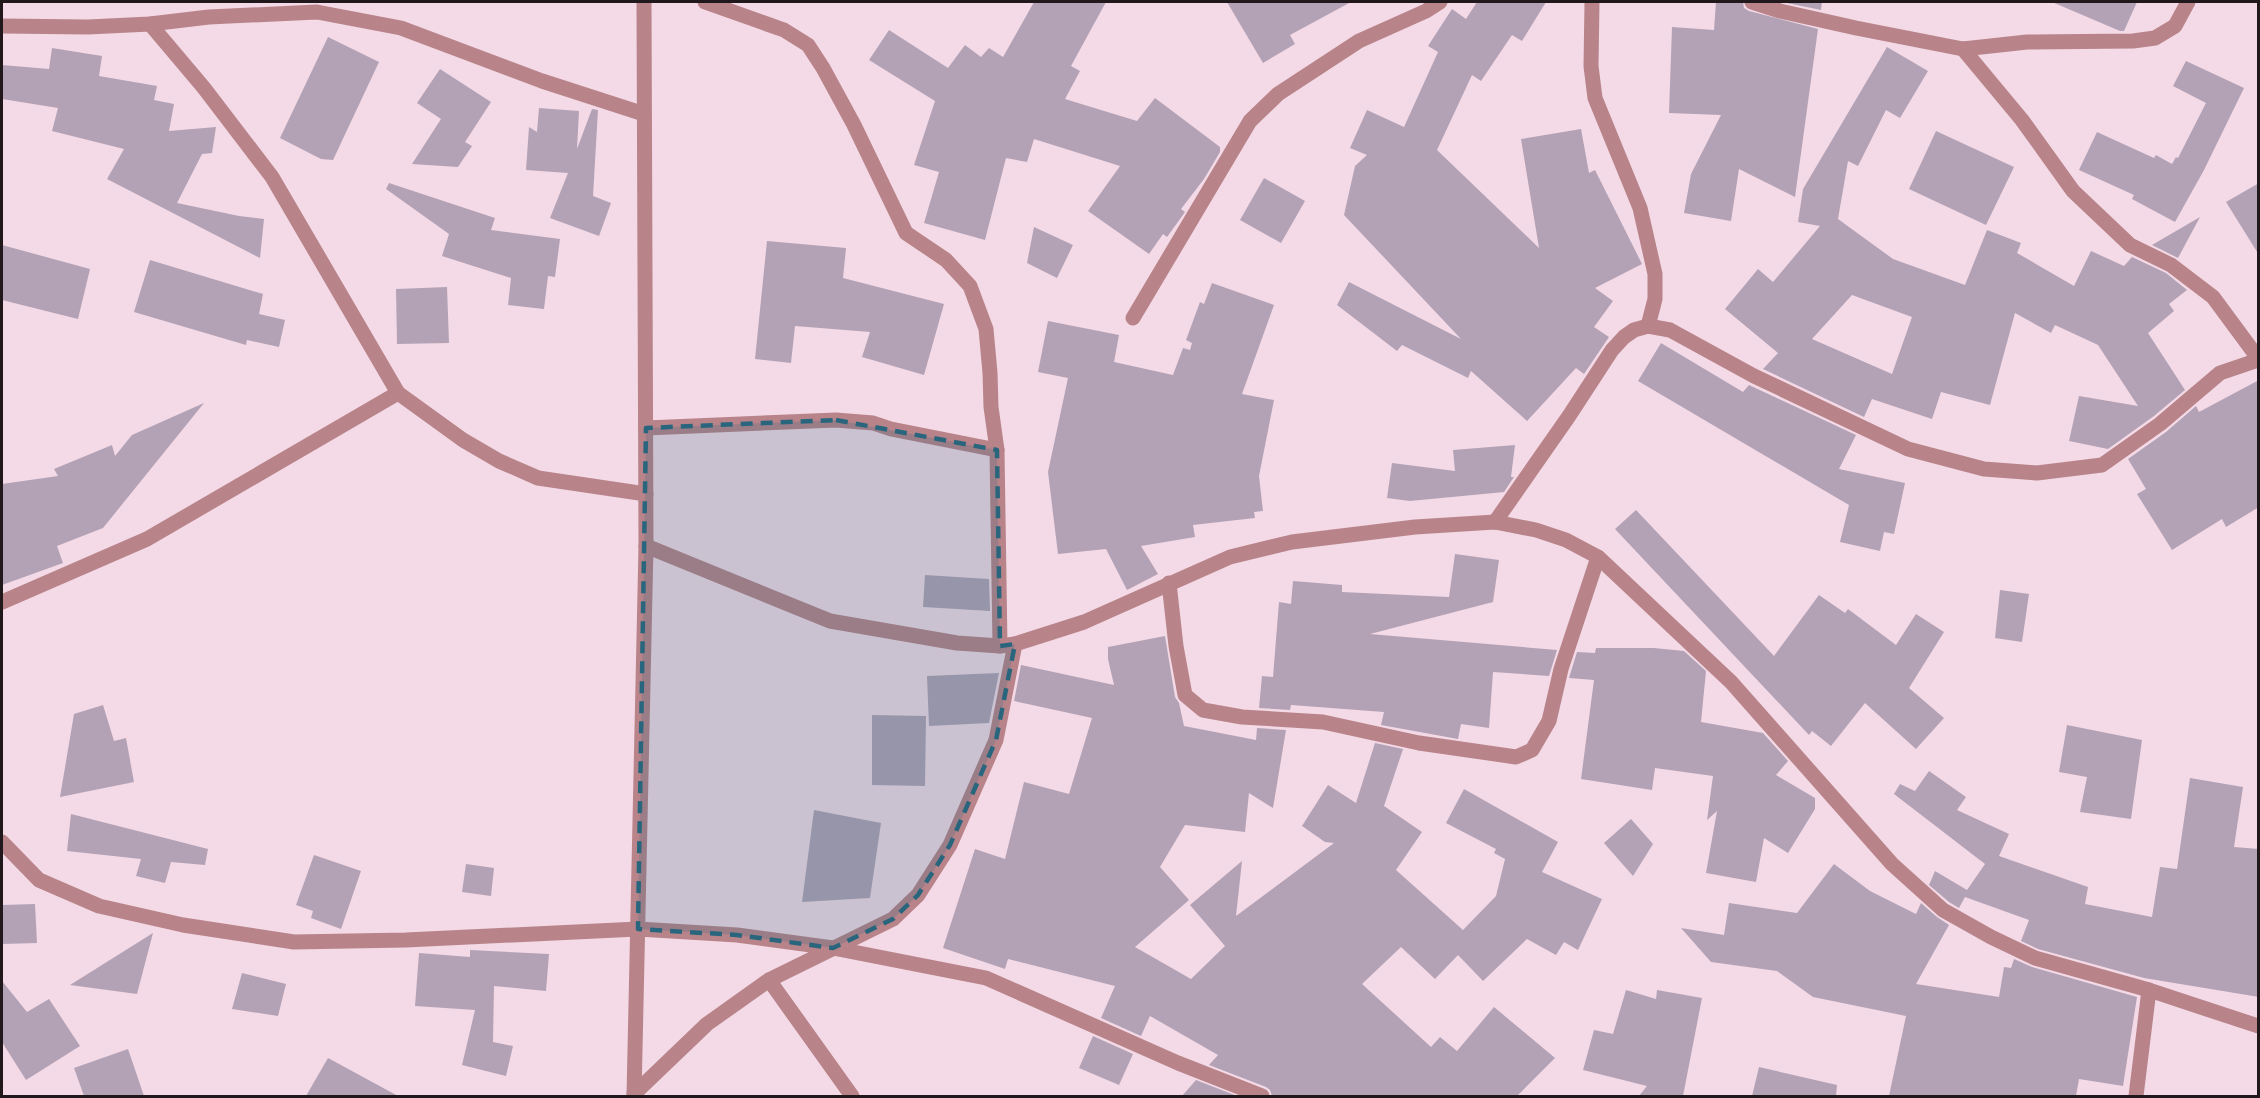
<svg xmlns="http://www.w3.org/2000/svg" width="2260" height="1098" font-family="'Archivo Narrow',sans-serif">
<style>
.building{fill:#b3a2b5;fill-rule:evenodd}
.lines{fill:none;stroke-linecap:round;stroke-linejoin:round}
.street{stroke:#b8848a;stroke-width:15}
.marked{fill:#29667d;fill-opacity:0.2;stroke:#29667d;stroke-width:4.5;stroke-dasharray:12 8;stroke-linejoin:round}
</style>
<rect width="100%" height="100%" fill="#f4dae7"/>
<g class="building">
<polygon points="1034,2 1106,2 1071,66 1080,71 1065,99 1137,121 1155,98 1220,147 1220,152 1204,179 1181,209 1185,212 1180,219 1167,237 1163,234 1149,254 1088,211 1120,166 1034,139 1027,162 1006,158 985,240 924,223 939,172 914,165 935,101 869,60 889,30 948,68 965,45 981,57 989,48 1003,57"/>
<polygon points="1227,2 1351,2 1290,35 1295,44 1263,63"/>
<polygon points="1477,2 1546,2 1522,41 1512,35 1481,81 1472,75 1437,150 1539,248 1521,139 1581,129 1589,173 1595,170 1642,264 1595,288 1613,301 1594,327 1609,337 1584,374 1576,368 1527,421 1471,371 1468,378 1402,345 1397,351 1337,305 1349,282 1461,339 1344,215 1355,166 1367,155 1350,148 1367,110 1404,127 1438,52 1428,46 1452,9 1466,19"/>
<polygon points="1716,2 1743,2 1744,8 1749,11 1818,29 1795,197 1739,169 1731,221 1684,213 1691,174 1721,115 1669,113 1672,27 1714,30"/>
<polygon points="1782,2 1822,2 1821,10"/>
<polygon points="2052,2 2137,2 2124,31 2120,31"/>
<polygon points="328,37 379,62 333,160 321,159 280,138"/>
<path d="M 1887,47 L 1928,71 L 1900,118 L 1886,110 L 1858,166 L 1848,161 L 1838,219 L 1893,259 L 1965,285 L 1987,230 L 2021,243 L 2017,253 L 2074,286 L 2091,251 L 2124,266 L 2132,257 L 2166,273 L 2187,290 L 2169,304 L 2174,311 L 2148,333 L 2185,390 L 2154,416 L 2108,449 L 2069,441 L 2079,396 L 2138,406 L 2098,345 L 2055,325 L 2051,333 L 2015,313 L 1990,405 L 1941,392 L 1932,419 L 1872,399 L 1864,417 L 1763,369 L 1778,353 L 1725,309 L 1758,269 L 1773,282 L 1820,226 L 1798,222 L 1803,189 ZM 1852,295 L 1912,317 L 1892,374 L 1812,339 Z"/>
<polygon points="52,48 102,56 99,76 157,86 154,100 174,104 169,131 216,127 212,153 202,154 177,203 239,216 264,219 260,258 107,179 124,149 52,131 58,108 2,99 2,65 49,69"/>
<polygon points="2186,61 2244,88 2204,170 2175,222 2132,199 2134,195 2079,170 2097,132 2154,158 2156,155 2172,164 2176,157 2178,158 2206,103 2173,86"/>
<polygon points="440,69 491,102 465,142 472,146 458,167 412,164 441,119 417,103"/>
<polygon points="539,108 579,111 577,149 592,109 598,110 593,196 611,203 599,236 550,218 568,173 526,170 529,127 537,132"/>
<polygon points="1936,131 2014,167 1986,225 1909,189"/>
<polygon points="1264,178 1305,201 1281,243 1240,220"/>
<polygon points="389,183 495,218 491,230 560,239 555,277 548,276 544,309 508,305 511,278 442,256 449,234 386,189"/>
<polygon points="2259,183 2259,255 2226,202"/>
<polygon points="2200,217 2178,258 2152,245"/>
<polygon points="1034,227 1073,245 1057,278 1027,263"/>
<polygon points="767,241 846,248 843,278 944,304 924,375 862,357 870,332 795,326 791,363 755,359"/>
<polygon points="2,245 90,269 78,319 2,300"/>
<polygon points="150,260 263,294 259,314 285,320 279,347 247,340 246,345 134,312"/>
<polygon points="1212,283 1274,305 1242,394 1274,400 1259,476 1263,511 1254,512 1255,518 1193,525 1195,537 1141,546 1158,574 1127,590 1106,549 1058,554 1048,472 1068,378 1038,372 1048,321 1119,335 1114,362 1173,375 1183,348 1190,350 1192,343 1186,340 1200,302 1204,304"/>
<polygon points="447,287 449,343 397,344 396,289"/>
<polygon points="1661,343 1743,392 1749,385 1856,435 1839,469 1905,483 1894,534 1884,532 1880,551 1840,542 1849,505 1638,381"/>
<polygon points="2259,380 2259,507 2226,527 2222,519 2172,550 2137,494 2146,489 2128,459 2166,432 2196,406 2199,412"/>
<polygon points="204,403 103,528 57,546 63,563 2,585 2,484 58,476 54,469 112,445 115,456 132,435"/>
<polygon points="1515,445 1511,477 1514,477 1504,492 1410,501 1387,498 1392,463 1455,471 1453,450"/>
<polygon points="1636,510 1774,656 1819,595 1845,613 1848,609 1896,645 1916,614 1944,632 1909,688 1944,718 1916,749 1865,703 1831,746 1812,731 1809,735 1615,529"/>
<polygon points="1455,554 1499,560 1493,602 1370,634 1557,650 1549,676 1493,672 1489,728 1461,724 1458,739 1381,725 1384,712 1291,705 1290,710 1259,708 1262,676 1273,677 1279,602 1291,604 1293,581 1342,585 1342,592 1449,597"/>
<polygon points="925,575 989,579 990,611 923,607"/>
<polygon points="2000,590 2029,594 2022,642 1995,638"/>
<polygon points="1165,636 1175,697 1179,703 1184,726 1256,740 1257,728 1286,730 1273,808 1249,793 1245,832 1185,825 1160,867 1189,900 1135,947 1191,979 1225,946 1190,905 1242,861 1236,916 1334,843 1325,842 1302,826 1328,785 1356,803 1375,743 1403,749 1384,806 1422,832 1396,870 1463,930 1496,896 1505,859 1494,853 1496,849 1446,823 1464,789 1558,842 1542,872 1602,899 1578,950 1564,942 1556,955 1527,939 1483,981 1458,955 1435,979 1401,947 1362,984 1431,1047 1440,1037 1457,1051 1494,1007 1555,1058 1517,1096 1272,1096 1270,1090 1266,1087 1209,1065 1218,1055 1150,1016 1141,1036 1101,1018 1115,986 1008,959 1005,969 943,948 975,849 1005,859 1024,782 1069,794 1092,718 1014,701 1021,665 1114,685 1108,659 1108,647"/>
<polygon points="1596,648 1654,648 1684,651 1706,671 1701,722 1763,733 1788,761 1776,775 1815,798 1815,809 1788,853 1764,838 1756,882 1706,873 1717,811 1707,820 1713,776 1655,768 1652,790 1581,779 1594,680 1569,678 1577,652 1595,653"/>
<polygon points="999,673 989,723 929,726 927,676"/>
<polygon points="103,705 114,741 126,738 134,782 60,797 74,714"/>
<polygon points="872,715 926,716 925,786 872,785"/>
<polygon points="2067,725 2142,740 2131,819 2080,812 2087,777 2059,772"/>
<polygon points="1929,771 1966,797 1957,810 2009,834 1999,856 2088,887 2085,904 2152,917 2160,867 2177,869 2190,778 2243,787 2234,847 2259,849 2259,997 2144,978 2038,949 2021,941 2029,920 1965,897 1959,908 1949,902 1929,885 1935,871 1967,890 1985,864 1894,794 1900,784 1915,791"/>
<polygon points="814,810 881,823 870,898 802,902"/>
<polygon points="71,814 208,849 205,865 171,862 165,883 136,876 141,859 67,851"/>
<polygon points="1631,819 1653,844 1633,876 1604,843"/>
<polygon points="314,855 361,871 341,929 311,918 313,911 296,905"/>
<polygon points="466,864 494,868 491,896 462,892"/>
<polygon points="1834,864 1870,891 1916,914 1921,903 1937,917 1949,925 1916,984 1999,997 2004,967 2011,968 2014,959 2032,967 2137,997 2123,1086 2079,1079 2076,1096 1889,1096 1906,1016 1813,997 1777,971 1711,962 1681,928 1724,935 1729,903 1797,913"/>
<polygon points="35,904 37,943 2,944 2,905"/>
<polygon points="153,933 137,994 70,985"/>
<polygon points="470,950 549,954 546,991 494,986 493,1042 513,1046 506,1076 462,1065 475,1010 415,1006 419,953 470,957"/>
<polygon points="242,973 286,984 278,1016 232,1009"/>
<polygon points="2,981 27,1012 49,999 80,1046 26,1080 2,1042"/>
<polygon points="1626,990 1656,999 1657,990 1702,998 1683,1096 1639,1096 1647,1086 1583,1070 1594,1030 1613,1034"/>
<polygon points="1093,1036 1133,1054 1119,1085 1079,1068"/>
<polygon points="128,1049 144,1096 84,1096 74,1068"/>
<polygon points="328,1058 398,1096 306,1096"/>
<polygon points="1759,1067 1837,1085 1836,1096 1752,1096"/>
<polygon points="1196,1080 1237,1096 1182,1096"/>
</g>
<g class="lines">
<g class="street">
<polyline points="705,2 784,30 808,45 823,68 854,125 906,233 946,260 970,286 986,329 990,373 991,407 997,450 1000,646"/>
<polyline points="1592,2 1591,66 1595,98 1640,208 1655,274 1655,299 1648,326"/>
<polyline points="1752,2 1780,11 1856,28 1963,49 2027,42 2133,41 2155,38 2175,26 2188,2"/>
<polyline points="150,24 204,88 272,177 398,393 463,440 499,461 538,478 646,494"/>
<polyline points="2,26 88,27 150,24 209,17 317,12 401,28 542,81 644,114"/>
<polyline points="1963,49 2022,120 2073,191 2130,245 2171,265 2213,297 2258,358"/>
<polyline points="1133,318 1250,121 1278,94 1359,41 1426,11 1440,2"/>
<polyline points="646,428 836,420 873,423 891,429 997,450"/>
<polyline points="1495,522 1569,416 1612,350 1624,337 1634,330 1648,326 1670,330 1754,376 1908,449 1984,469 2037,473 2102,465 2160,424 2220,373 2258,360"/>
<polyline points="646,546 830,621 957,643 1000,646 1015,644 1084,622 1230,557 1292,542 1415,527 1495,522 1536,530 1566,540 1598,557 1731,682 1892,864 1943,910 1991,937 2035,958 2149,990 2258,1026"/>
<polyline points="1169,583 1176,646 1185,695 1203,710 1242,717 1323,722 1419,743 1516,757 1532,750 1549,721 1561,669 1598,557"/>
<polyline points="2,602 147,539 398,393"/>
<polyline points="2,842 39,880 99,906 183,925 294,942 406,940 638,929 737,935 833,948 986,978 1178,1063 1262,1096"/>
<polyline points="769,980 852,1096"/>
<polyline points="634,1094 707,1024 769,980 893,919 918,895 950,845 996,740 1015,644"/>
<polyline points="634,1096 646,546 644,2"/>
<polyline points="2136,1096 2149,990"/>
</g>
</g>
<path class="marked" d="M 836,420 L 997,450 L 1000,646 L 1015,644 L 996,740 L 950,845 L 918,895 L 893,919 L 833,948 L 737,935 L 638,929 L 646,428 Z"/>
<rect width="2260" height="1098" fill="none" stroke="#21181c" stroke-width="6"/>
</svg>
